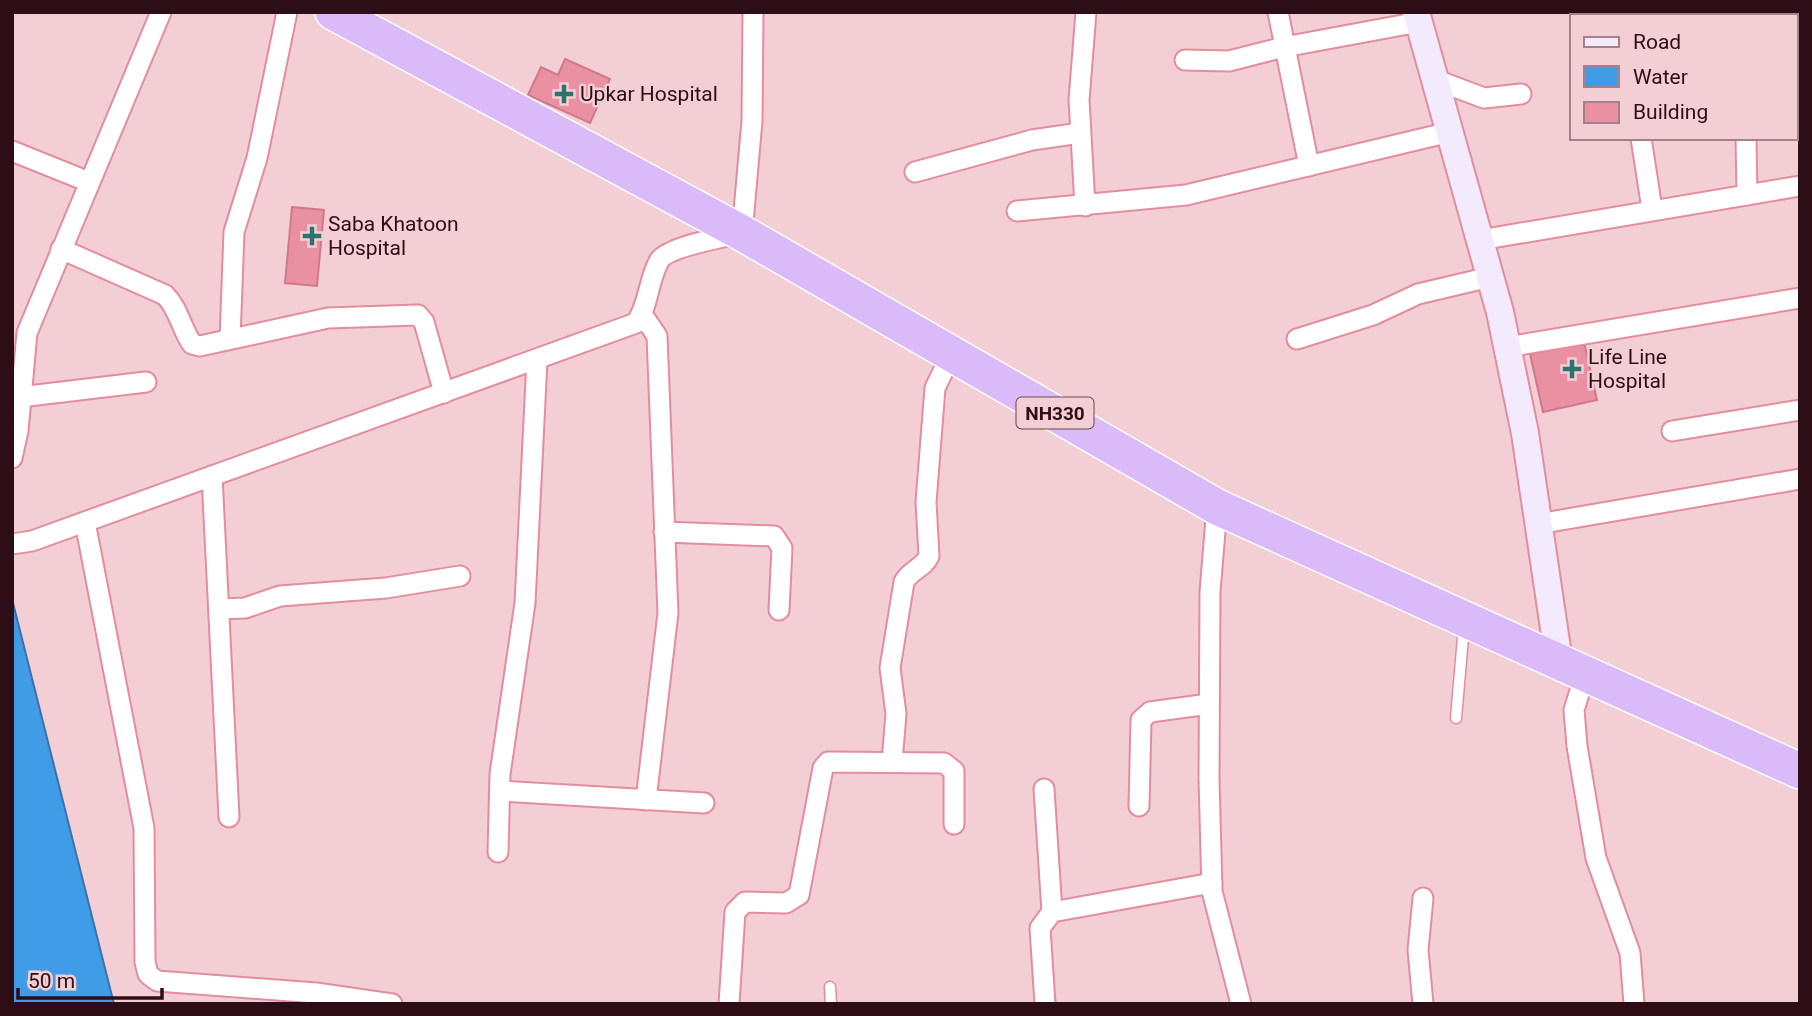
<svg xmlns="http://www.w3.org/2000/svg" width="1812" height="1016" font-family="Roboto,sans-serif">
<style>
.water{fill:#419ce7;stroke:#3b71a8;stroke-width:2}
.building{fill:#e991a2;stroke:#cf798b;stroke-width:2}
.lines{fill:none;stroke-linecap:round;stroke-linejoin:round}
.lane-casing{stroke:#e48d9e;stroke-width:13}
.street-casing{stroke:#e48d9e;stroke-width:23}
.secondary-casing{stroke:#e48d9e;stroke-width:30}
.highway-casing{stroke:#fff;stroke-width:38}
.lane{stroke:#fff;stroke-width:10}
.street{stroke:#fff;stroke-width:19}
.secondary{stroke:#f4eafd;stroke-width:26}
.highway{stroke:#dabaf9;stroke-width:35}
.poi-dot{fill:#2b746d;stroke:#f3ced4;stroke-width:2.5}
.labels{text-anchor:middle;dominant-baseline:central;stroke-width:5;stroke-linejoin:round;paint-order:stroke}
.shield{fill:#f3ced4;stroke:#69484f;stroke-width:2}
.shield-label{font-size:19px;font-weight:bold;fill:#2e0e16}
.poi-label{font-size:21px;fill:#2e0e16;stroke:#f3ced4;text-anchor:start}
</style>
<rect width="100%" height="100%" fill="#f3ced4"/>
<polygon class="water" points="12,599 114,1004 12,1004"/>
<g class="building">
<polygon points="565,59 610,79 590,123 528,95 541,67 558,75"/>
<polygon points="292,207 324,210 317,286 285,283"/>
<polygon points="1584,342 1597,400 1543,412 1530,354"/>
</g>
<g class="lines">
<defs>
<g id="lane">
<polyline points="1456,718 1464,626"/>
<polyline points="830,987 831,1004"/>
</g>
<g id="street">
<polyline points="1278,12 1309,166"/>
<polyline points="1745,12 1745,16"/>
<polyline points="1621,15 1621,16"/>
<polyline points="1185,60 1229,61 1284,47 1419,22"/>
<polyline points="1436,80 1484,98 1521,94"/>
<polyline points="1641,138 1652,209"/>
<polyline points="1746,138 1747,195"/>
<polyline points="12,151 89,182"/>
<polyline points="915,172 1032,140 1080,133"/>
<polyline points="1085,206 1079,100 1086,12"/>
<polyline points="1017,211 1186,195 1450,132"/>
<polyline points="1480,240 1800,186"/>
<path d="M 61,249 L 165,295 C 179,309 181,328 192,344 L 200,346 L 328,318 L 418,315 L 424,322 L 444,393"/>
<polyline points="642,314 657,336 668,613 646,800"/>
<polyline points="230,339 234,232 257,158 287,12"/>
<polyline points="1297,339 1373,315 1418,294 1490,277"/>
<polyline points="1507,347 1800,298"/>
<polyline points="20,397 146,382"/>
<polyline points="1672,431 1800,410"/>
<polyline points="12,458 18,431 27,333 161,12"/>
<polyline points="212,476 229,817"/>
<polyline points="1217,507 1210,592 1209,779 1212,891 1241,1004"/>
<polyline points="85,522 144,828 145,962 148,974 157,981 316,993 392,1004"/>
<polyline points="1538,524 1800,479"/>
<polyline points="664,532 774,536 782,548 779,610"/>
<path d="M 12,544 L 32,541 L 636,323 C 649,305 648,281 659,261 C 667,247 724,237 742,233 L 752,121 L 753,12"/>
<polyline points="221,609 245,608 280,596 386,588 460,576"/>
<polyline points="1585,674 1574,710 1577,746 1596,858 1630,953 1634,1004"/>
<path d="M 892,762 L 896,714 L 890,668 L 904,582 C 910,570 924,568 929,556 L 926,502 L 935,388 L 952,353"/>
<polyline points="1044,789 1052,912"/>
<polyline points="500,791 704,803"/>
<polyline points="1139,806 1141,720 1150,712 1209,704"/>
<polyline points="498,852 500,774 525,603 537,360"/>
<polyline points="729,1004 735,912 745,902 786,903 799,895 823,768 828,762 944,763 954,771 954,824"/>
<polyline points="1045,1004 1040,928 1052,912 1212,883"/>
<polyline points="1423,1004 1418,950 1423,898"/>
</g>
<polyline id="secondary" points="1416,12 1500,312 1525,433 1559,662"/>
<polyline id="highway" points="333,12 742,233 1217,507 1800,771"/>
</defs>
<use href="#lane" class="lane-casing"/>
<use href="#street" class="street-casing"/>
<use href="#secondary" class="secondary-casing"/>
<use href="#highway" class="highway-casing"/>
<use href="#lane" class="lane"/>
<use href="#street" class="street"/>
<use href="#secondary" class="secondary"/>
<use href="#highway" class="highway"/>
</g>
<g class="poi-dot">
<path d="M560.5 83.5h7v7h7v7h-7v7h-7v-7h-7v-7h7z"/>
<path d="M308.5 225.5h7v7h7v7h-7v7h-7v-7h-7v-7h7z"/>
<path d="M1568.5 358.5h7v7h7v7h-7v7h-7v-7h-7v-7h7z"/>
</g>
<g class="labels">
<rect class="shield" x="1016.5" y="397.5" width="77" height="31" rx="5"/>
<g class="shield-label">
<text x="1055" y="413">NH330</text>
</g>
<g class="poi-label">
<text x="580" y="94">Upkar Hospital</text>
<text x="328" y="224">Saba Khatoon<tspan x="328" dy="24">Hospital</tspan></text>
<text x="1588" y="357">Life Line<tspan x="1588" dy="24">Hospital</tspan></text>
</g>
</g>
<rect width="1812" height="1016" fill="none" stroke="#2e0e16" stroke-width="28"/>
<rect x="1570" y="14" width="228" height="126" fill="#f3ced4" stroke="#a48188" stroke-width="2"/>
<rect x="1584" y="37" width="35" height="10" fill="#f4eafd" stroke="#a48188" stroke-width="2"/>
<text x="1633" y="49" font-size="21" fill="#2e0e16">Road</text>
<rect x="1584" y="66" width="35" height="21" fill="#419ce7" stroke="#a48188" stroke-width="2"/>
<text x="1633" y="84" font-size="21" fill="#2e0e16">Water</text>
<rect x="1584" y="102" width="35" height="21" fill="#e991a2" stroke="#a48188" stroke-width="2"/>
<text x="1633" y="119" font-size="21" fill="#2e0e16">Building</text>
<path d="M18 988v10h144v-10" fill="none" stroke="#2e0e16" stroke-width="3.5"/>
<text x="28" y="988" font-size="21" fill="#2e0e16" stroke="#f3ced4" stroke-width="5" paint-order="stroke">50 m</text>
</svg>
